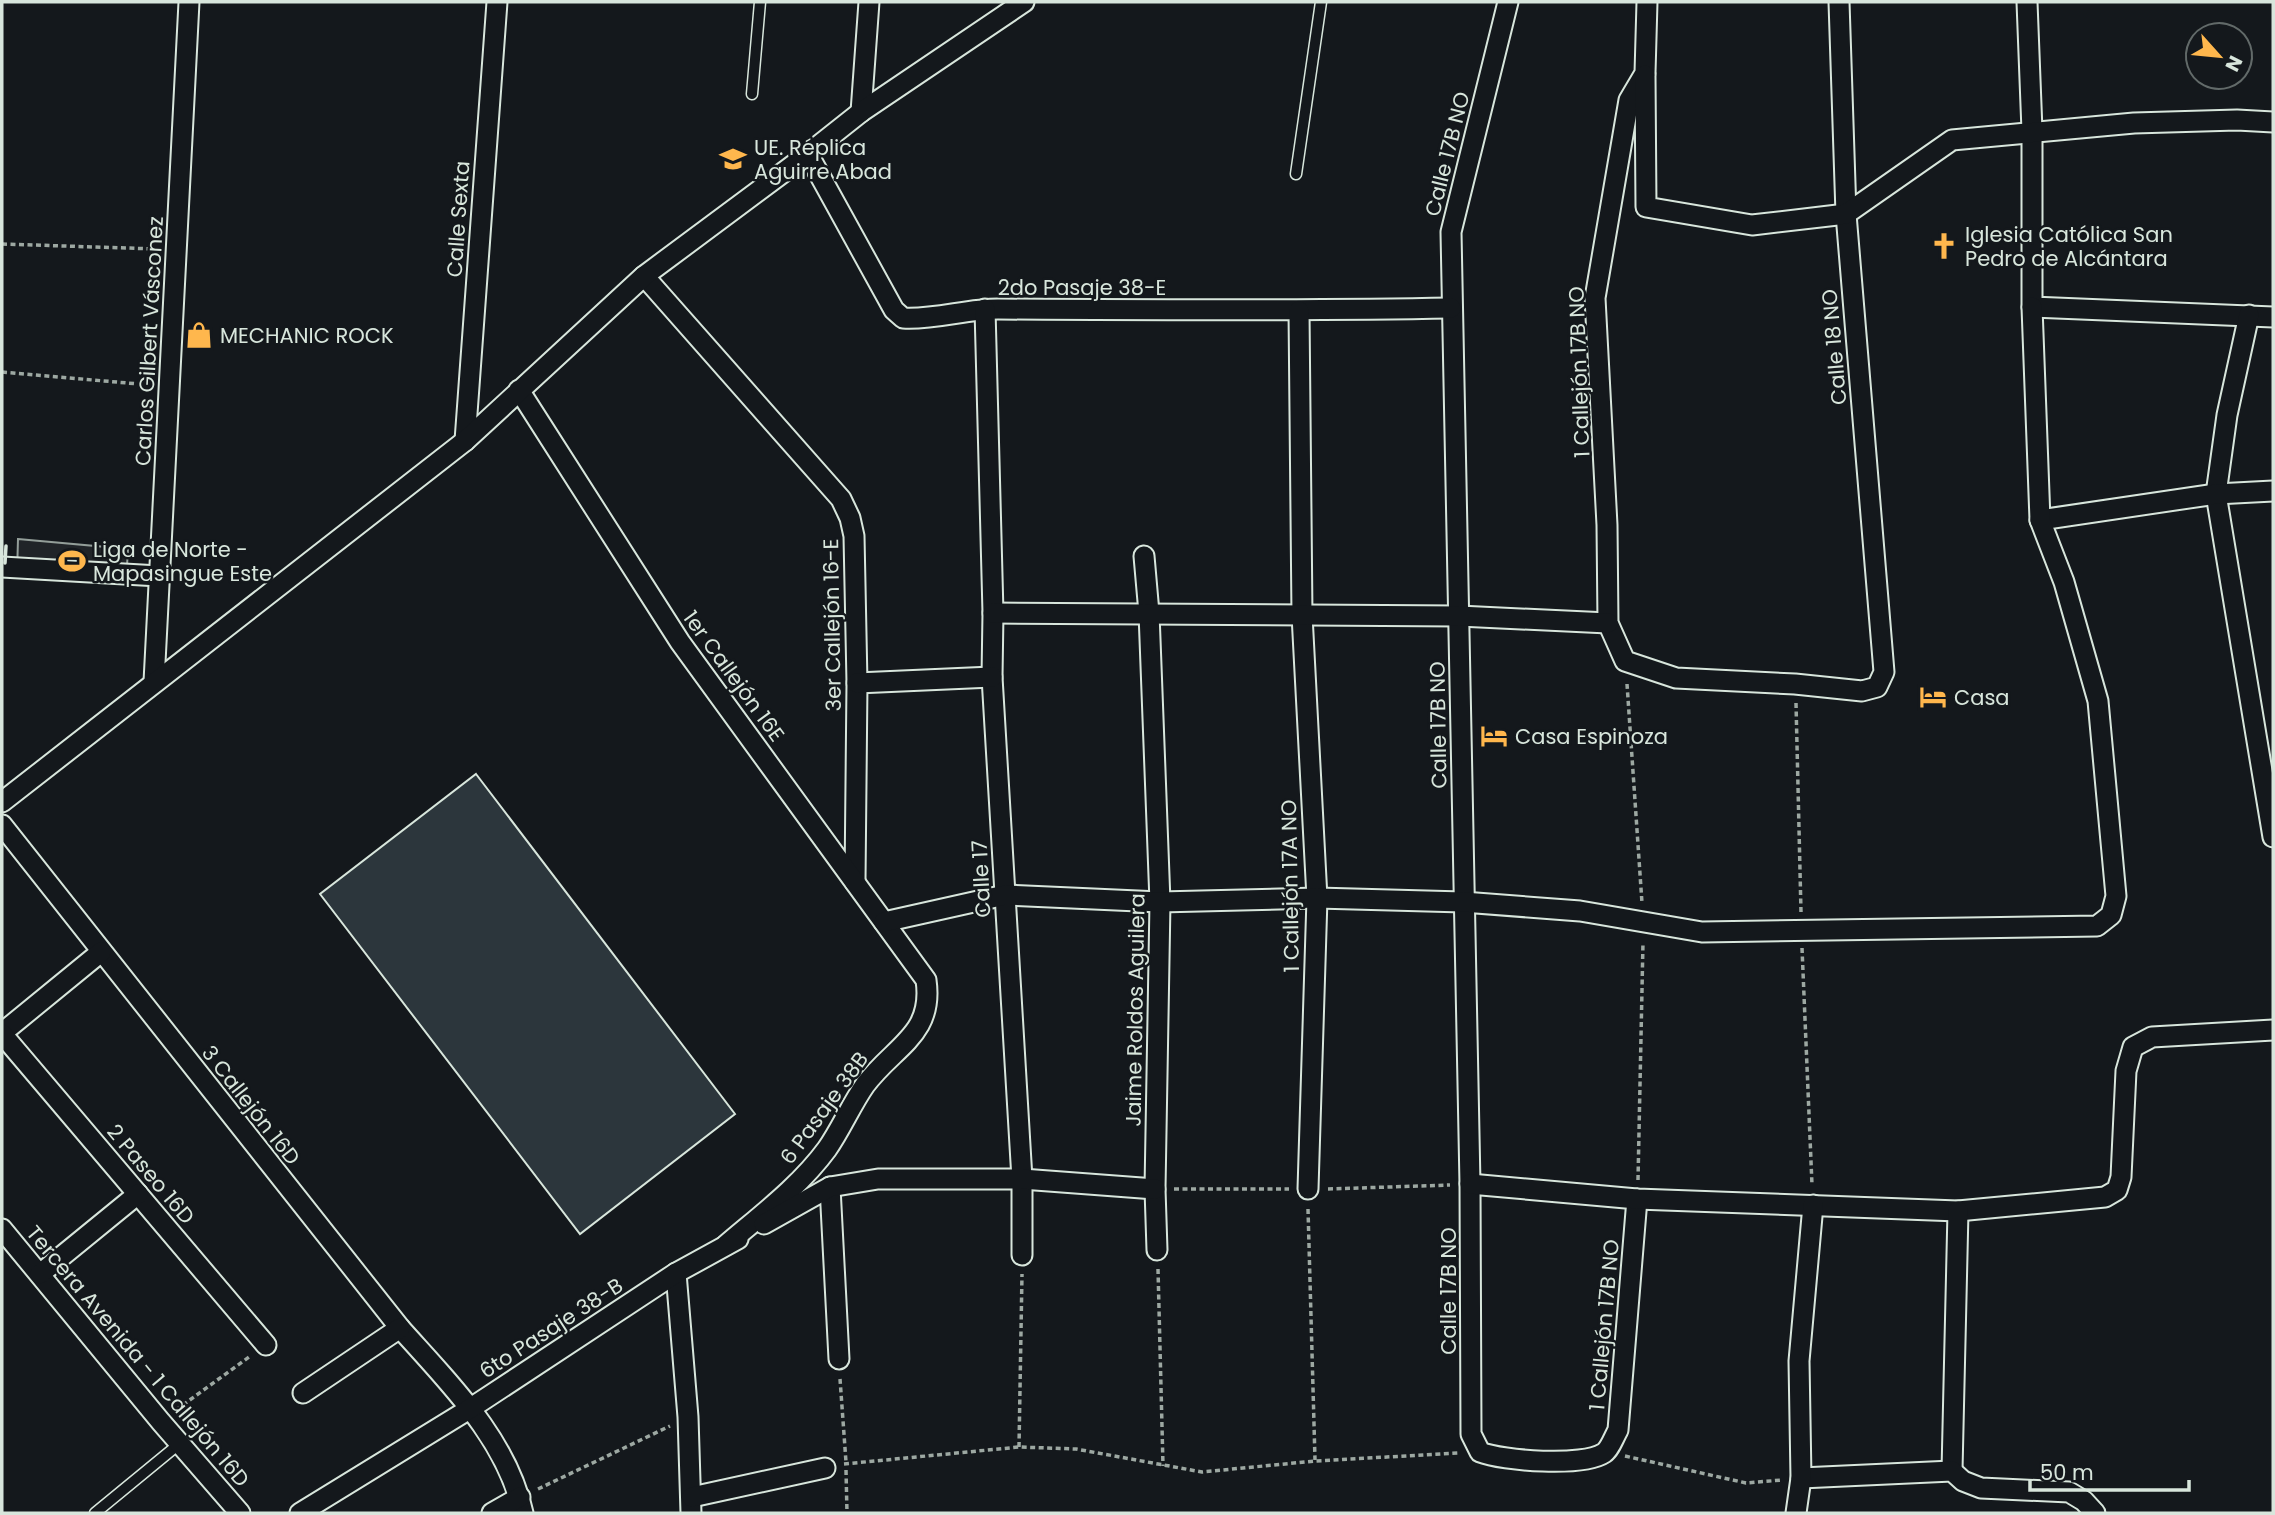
<svg xmlns="http://www.w3.org/2000/svg" width="2275" height="1515" font-family="Poppins,sans-serif">
<style>
.green{fill:#202428;stroke:#939e99;stroke-width:2}
.building{fill:#2c363c;stroke:#d8e6dc;stroke-width:2}
.lines{fill:none;stroke-linecap:round;stroke-linejoin:round}
.service-casing{stroke:#d8e6dc;stroke-width:13}
.minor-casing{stroke:#d8e6dc;stroke-width:23}
.path{stroke:#9da8a2;stroke-width:3.5;stroke-dasharray:5 3.5;stroke-linecap:butt}
.service{stroke:#14181c;stroke-width:10}
.minor{stroke:#14181c;stroke-width:19}
.wall{stroke:#d8e6dc;stroke-width:3.5}
.labels{text-anchor:middle;dominant-baseline:central;stroke-width:5;stroke-linejoin:round;paint-order:stroke}
.poi-label{font-size:21px;fill:#d8e6dc;stroke:#14181c;text-anchor:start}
.street-label{font-size:21px;fill:#d8e6dc;stroke:#14181c}
</style>
<rect width="100%" height="100%" fill="#14181c"/>
<polygon class="green" points="18,539 128,549 126,583 17,574"/>
<polygon class="building" points="476,774 735,1114 580,1234 320,894"/>
<g class="lines">
<defs>
<g id="service">
<polyline points="752,94 760,2"/>
<polyline points="1296,174 1321,2"/>
<polyline points="95,1513 179,1444"/>
</g>
<g id="minor">
<path d="M 1508,2 L 1451,232 L 1470,1184 L 1471,1434 L 1480,1452 C 1503,1461 1583,1467 1604,1453 C 1610,1449 1614,1437 1618,1430 L 1637,1199"/>
<polyline points="1647,2 1645,73 1629,100 1595,298 1607,525 1608,623 1625,661 1676,678 1795,684 1862,691 1877,687 1884,672 1846,214 1839,2"/>
<polyline points="2027,2 2032,131 2032,307 2273,317"/>
<polyline points="1645,75 1646,207 1752,225 1846,214 1952,140 2134,123 2237,120 2273,122"/>
<polyline points="861,112 869,2"/>
<path d="M 808,154 L 894,310 L 903,318 C 935,320 966,309 998,309 C 1149,310 1300,311 1451,308"/>
<polyline points="644,276 841,499 850,518 854,536 857,683 855,882"/>
<polyline points="985,309 993,613 992,677 1022,1179 1022,1255"/>
<polyline points="1299,311 1302,615 1317,898 1308,1189"/>
<polyline points="2249,315 2227,415 2216,494 2273,837"/>
<path d="M 519,390 L 680,642 L 926,980 C 934,1035 894,1046 865,1085 C 851,1105 841,1129 827,1149 C 799,1187 761,1215 726,1245"/>
<polyline points="465,441 497,2"/>
<polyline points="2040,520 2216,494 2273,491"/>
<polyline points="1144,556 1149,613 1160,902 1155,1189 1157,1250"/>
<polyline points="2,567 159,576"/>
<polyline points="993,613 1459,616 1608,623"/>
<polyline points="154,682 189,2"/>
<polyline points="857,683 992,677"/>
<polyline points="2,802 465,441 644,276 808,154 861,112 1024,2"/>
<path d="M 2,825 L 400,1328 C 449,1383 507,1439 523,1513"/>
<polyline points="884,922 1005,895 1160,902 1317,898 1463,902 1580,911 1702,932 2097,926 2111,915 2116,896 2098,701 2064,582 2040,520 2032,307"/>
<polyline points="2,1033 101,952"/>
<polyline points="2,1034 266,1345"/>
<polyline points="1470,1184 1637,1199 1958,1211 2105,1197 2117,1190 2121,1177 2126,1071 2133,1047 2152,1037 2273,1030"/>
<polyline points="830,1187 839,1359"/>
<polyline points="764,1224 830,1187 878,1179 1022,1179 1155,1189"/>
<polyline points="2,1229 161,1422 240,1513"/>
<polyline points="676,1273 688,1417 691,1513"/>
<polyline points="40,1274 138,1194"/>
<polyline points="303,1393 400,1328"/>
<polyline points="1952,1471 1958,1211"/>
<polyline points="1801,1478 1952,1471 1963,1481 1981,1488 2069,1492 2084,1501 2095,1513"/>
<polyline points="692,1497 825,1468"/>
<polyline points="300,1513 471,1408 676,1273 738,1239"/>
<polyline points="492,1513 520,1497"/>
<polyline points="1796,1513 1801,1478 1799,1361 1813,1205"/>
</g>
</defs>
<use href="#service" class="service-casing"/>
<use href="#minor" class="minor-casing"/>
<g class="path">
<polyline points="2,244 157,249"/>
<polyline points="2,372 150,385"/>
<polyline points="1627,684 1642,903"/>
<polyline points="1796,703 1801,912"/>
<polyline points="1802,948 1812,1185"/>
<polyline points="1638,1180 1643,942"/>
<polyline points="1174,1189 1289,1189"/>
<polyline points="1328,1189 1450,1185"/>
<polyline points="1308,1209 1315,1460"/>
<polyline points="1158,1269 1163,1466"/>
<polyline points="840,1379 846,1462"/>
<polyline points="176,1410 249,1357"/>
<polyline points="1019,1447 1022,1274"/>
<polyline points="1625,1456 1746,1483 1782,1480"/>
<polyline points="844,1464 1019,1447 1076,1449 1202,1472 1315,1461 1459,1453"/>
<polyline points="846,1470 847,1513"/>
<polyline points="538,1489 670,1426"/>
</g>
<use href="#service" class="service"/>
<use href="#minor" class="minor"/>
<polyline class="wall" points="5,563 6,546"/>
</g>
<defs>
<symbol id="school-bare" viewBox="-9 -9 18 18"><path d="M0-5L7-2L0 1L-7-2ZM-4 1L0 2.5L4 1V4Q0 6-4 4Z" fill="#ffb74d" stroke="#14181c" stroke-width="2.5" paint-order="stroke"/></symbol>
<symbol id="church-bare" viewBox="-9 -9 18 18"><path d="M-1.2-6h2.4v3.5h3.3v2.4h-3.3V6h-2.4V-.1h-3.3v-2.4h3.3Z" fill="#ffb74d" stroke="#14181c" stroke-width="2.5" paint-order="stroke"/></symbol>
<symbol id="shop-bare" viewBox="-9 -9 18 18"><path d="M-5-2.5h2.3a2.7 3.5 0 0 1 5.4 0H5L5.5 6h-11ZM-1.5-2.5h3a1.5 2.3 0 0 0-3 0Z" fill="#ffb74d" stroke="#14181c" stroke-width="2.5" paint-order="stroke"/></symbol>
<symbol id="stadium-bare" viewBox="-9 -9 18 18"><path d="M0-5a6.5 5 0 1 0 0 10a6.5 5 0 1 0 0-10ZM-3.5-1.8h7v3.6h-7Z" fill="#ffb74d" stroke="#14181c" stroke-width="2.5" paint-order="stroke"/></symbol>
<symbol id="hotel-bare" viewBox="-9 -9 18 18"><path d="M-6-4.5h1.5V1H6V5H4.5V3h-9V5H-6ZM-4 0a1.8 1.8 0 1 1 3.6 0ZM.5 0V-2.5h3Q6-2.5 6 0Z" fill="#ffb74d" stroke="#14181c" stroke-width="2.5" paint-order="stroke"/></symbol>
</defs>
<g fill-rule="evenodd">
<use href="#school-bare" x="714" y="140" width="38" height="38"/>
<use href="#church-bare" x="1925" y="227" width="38" height="38"/>
<use href="#shop-bare" x="180" y="316" width="38" height="38"/>
<use href="#stadium-bare" x="53" y="542" width="38" height="38"/>
<use href="#hotel-bare" x="1914" y="678" width="38" height="38"/>
<use href="#hotel-bare" x="1475" y="717" width="38" height="38"/>
</g>
<g class="labels">
<g class="poi-label">
<text x="754" y="147">UE. Réplica<tspan x="754" dy="24">Aguirre Abad</tspan></text>
<text x="1965" y="234">Iglesia Católica San<tspan x="1965" dy="24">Pedro de Alcántara</tspan></text>
<text x="220" y="335">MECHANIC ROCK</text>
<text x="93" y="549">Liga de Norte -<tspan x="93" dy="24">Mapasingue Este</tspan></text>
<text x="1954" y="697">Casa</text>
<text x="1515" y="736">Casa Espinoza</text>
</g>
<g class="street-label">
<text transform="translate(1447 154) rotate(-76)">Calle 17B NO</text>
<text transform="translate(458 219) rotate(-86)">Calle Sexta</text>
<text x="1082" y="287">2do Pasaje 38-E</text>
<text transform="translate(149 341) rotate(-87)">Carlos Gilbert Vásconez</text>
<text transform="translate(1834 347) rotate(-95)">Calle 18 NO</text>
<text transform="translate(1579 372) rotate(-92)">1 Callejón 17B NO</text>
<text transform="translate(832 625) rotate(-91)">3er Callejón 16-E</text>
<text transform="translate(734 676) rotate(54)">1er Callejón 16E</text>
<text transform="translate(1438 725) rotate(-91)">Calle 17B NO</text>
<text transform="translate(981 879) rotate(-93)">Calle 17</text>
<text transform="translate(1290 886) rotate(-91)">1 Callejón 17A NO</text>
<text transform="translate(1135 1010) rotate(-89)">Jaime Roldos Aguilera</text>
<text transform="translate(251 1105) rotate(52)">3 Callejón 16D</text>
<text transform="translate(824 1108) rotate(-54)">6 Pasaje 38B</text>
<text transform="translate(151 1174) rotate(50)">2 Paseo 16D</text>
<text transform="translate(1448 1291) rotate(-90)">Calle 17B NO</text>
<text transform="translate(1604 1325) rotate(-85)">1 Callejón 17B NO</text>
<text transform="translate(551 1328) rotate(-33)">6to Pasaje 38-B</text>
<text transform="translate(138 1356) rotate(50)">Tercera Avenida - 1 Callejón 16D</text>
</g>
</g>
<rect width="2275" height="1515" fill="none" stroke="#d8e6dc" stroke-width="7"/>
<g transform="translate(2219 56) rotate(117)"><circle r="33" fill="#14181c" stroke="#626a69" stroke-width="2"/>
<path d="M0-5L12 26L0 18L-12 26Z" fill="#ffb74d"/>
<text y="-10" font-size="19" font-weight="bold" text-anchor="middle" fill="#d8e6dc">N</text>
</g>
<path d="M2030 1480v10h159v-10" fill="none" stroke="#d8e6dc" stroke-width="3.5"/>
<text x="2040" y="1480" font-size="21" fill="#d8e6dc" stroke="#14181c" stroke-width="5" paint-order="stroke">50 m</text>
</svg>
